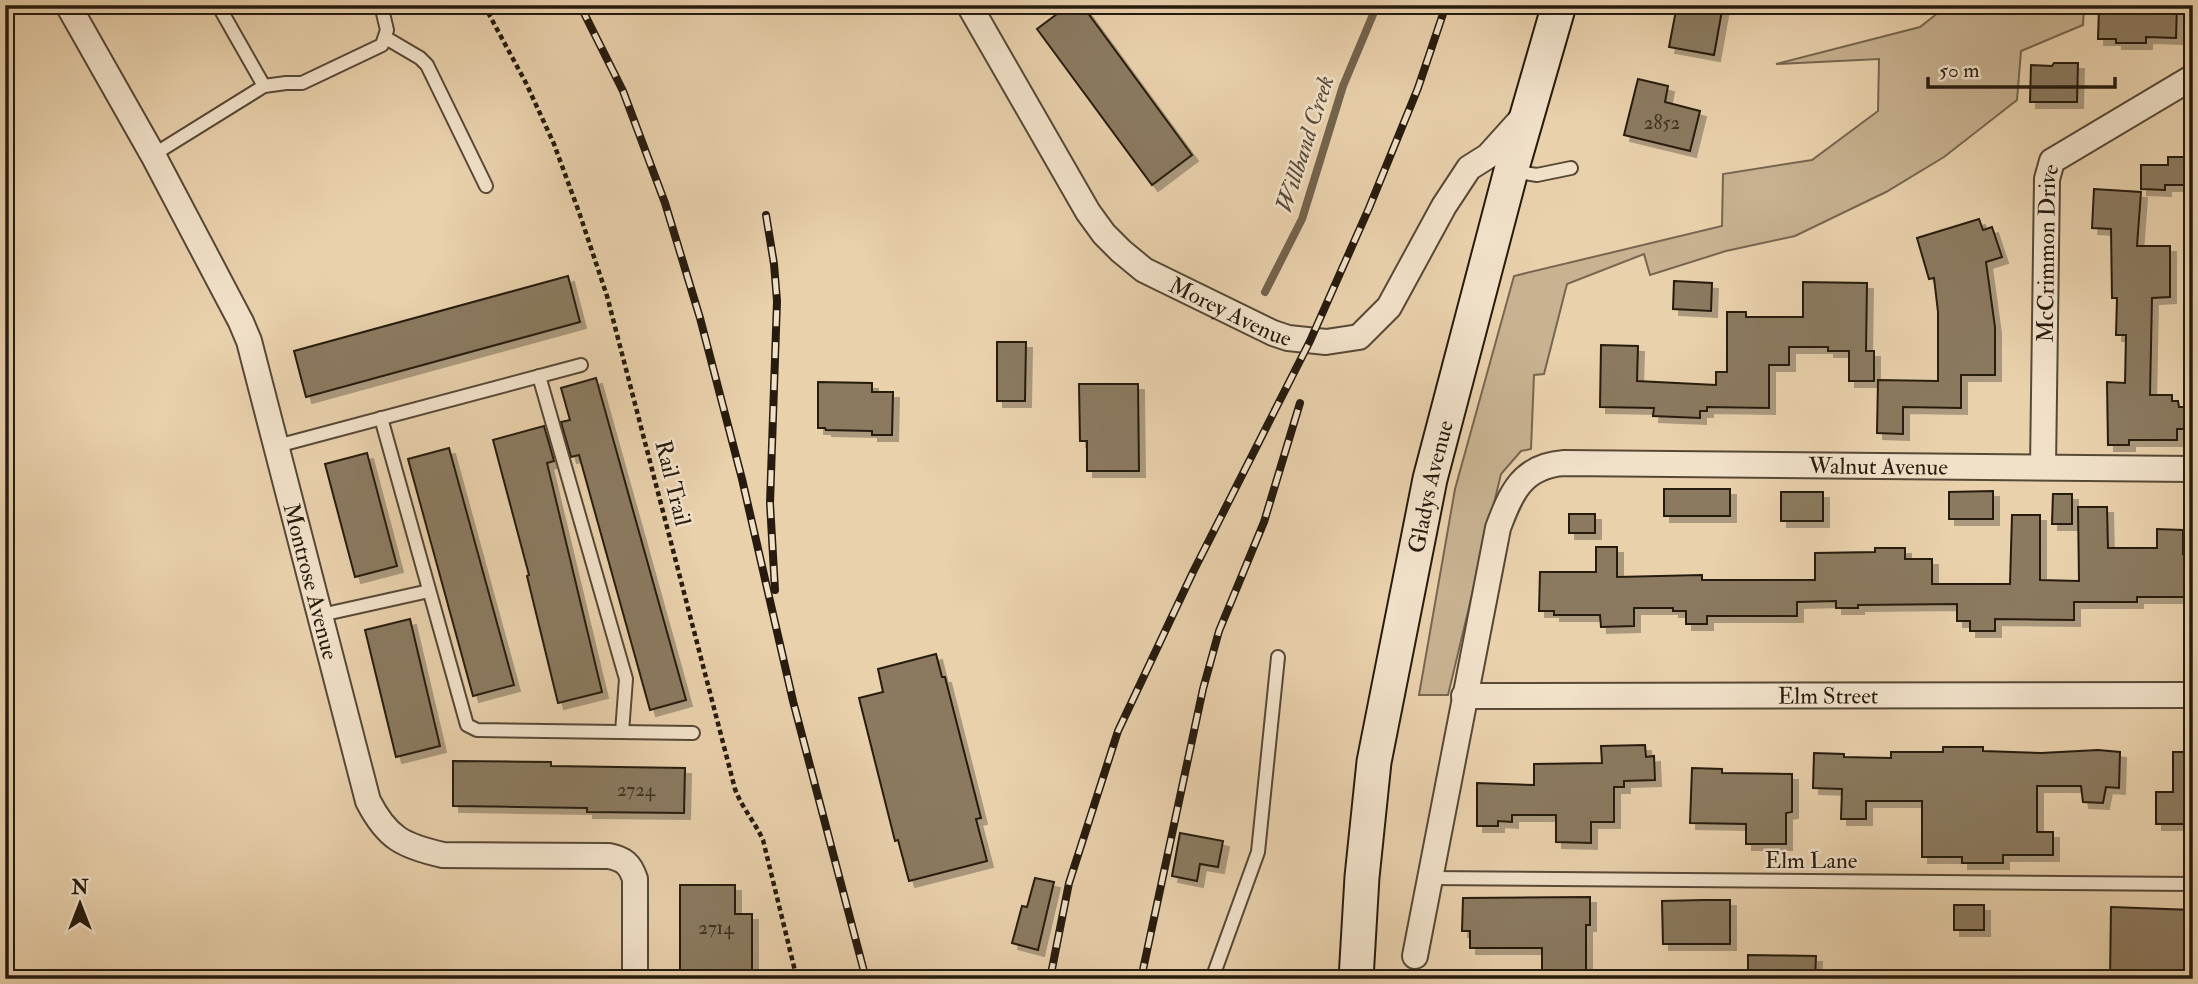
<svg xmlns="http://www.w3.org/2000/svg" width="2198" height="984" font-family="'IM FELL Double Pica',serif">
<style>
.green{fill:#c8b291;stroke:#776650;stroke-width:2}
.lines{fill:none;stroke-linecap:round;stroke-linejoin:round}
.stream{stroke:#73634c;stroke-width:8}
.building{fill:#8b7a60;stroke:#261b0e;stroke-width:2;filter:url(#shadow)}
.lane-casing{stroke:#574836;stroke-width:16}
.street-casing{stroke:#574836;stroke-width:28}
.secondary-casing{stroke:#261b0e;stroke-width:37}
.path{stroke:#261b0e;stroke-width:4.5;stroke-dasharray:5 3.5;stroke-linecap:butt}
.lane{stroke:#f1e1c9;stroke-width:12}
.street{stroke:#f1e1c9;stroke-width:24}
.secondary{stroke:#f1e1c9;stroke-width:33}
.rail-casing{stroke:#261b0e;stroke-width:8}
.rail{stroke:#f1e1c9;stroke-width:5;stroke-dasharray:16;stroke-linecap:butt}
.labels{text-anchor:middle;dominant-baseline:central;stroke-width:5;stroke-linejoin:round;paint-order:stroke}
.number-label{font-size:19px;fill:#3f3322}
.street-label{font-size:23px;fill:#261b0e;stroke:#f1e1c9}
.water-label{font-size:24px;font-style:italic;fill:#5a4b38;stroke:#f1e1c9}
</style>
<defs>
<filter id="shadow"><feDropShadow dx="6" dy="6" stdDeviation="0" flood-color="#0004"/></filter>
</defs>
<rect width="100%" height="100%" fill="#e9d1ac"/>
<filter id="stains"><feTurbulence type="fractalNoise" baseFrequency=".00286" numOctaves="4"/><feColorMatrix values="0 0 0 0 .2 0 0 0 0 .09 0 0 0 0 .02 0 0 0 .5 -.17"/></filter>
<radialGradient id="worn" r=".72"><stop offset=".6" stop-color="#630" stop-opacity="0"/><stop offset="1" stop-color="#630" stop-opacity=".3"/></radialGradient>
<polygon class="green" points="1948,5 2084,5 2083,25 2021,51 2017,100 1944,157 1886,192 1795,236 1726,251 1650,275 1644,254 1567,284 1544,374 1534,375 1531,449 1521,451 1501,474 1448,695 1419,695 1455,489 1514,276 1722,226 1723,174 1812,160 1878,111 1879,59 1776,64 1920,27"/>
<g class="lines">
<polyline class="stream" points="1265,292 1302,219 1343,86 1377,5"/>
</g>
<g class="building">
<polygon points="1069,5 1082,5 1192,155 1152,185 1037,29"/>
<polygon points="1677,5 1723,5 1714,55 1669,47"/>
<polygon points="2116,5 2177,5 2176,38 2146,37 2146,43 2116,43 2116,39 2098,39 2099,8 2116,8"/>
<polygon points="2054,63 2078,63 2077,102 2030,102 2031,65 2052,66"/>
<polygon points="1638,79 1668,86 1665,102 1700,111 1690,151 1624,135"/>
<polygon points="2168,157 2193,157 2193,185 2165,185 2165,190 2141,189 2141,165 2168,165"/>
<polygon points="2094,189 2141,192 2137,246 2170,246 2170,297 2152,298 2150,395 2172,395 2172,401 2178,401 2179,407 2193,407 2193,429 2177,429 2177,440 2129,440 2129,445 2108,445 2107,382 2125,383 2126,335 2116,335 2117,298 2112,298 2111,229 2092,228"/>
<polygon points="1979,219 1983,230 1992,227 2002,257 1986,262 1995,327 1995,375 1961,375 1961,408 1903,407 1903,434 1877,433 1878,380 1938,381 1938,312 1934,278 1929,279 1917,238"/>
<polygon points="568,276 580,322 306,397 294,351"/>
<polygon points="1674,281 1712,283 1711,311 1673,309"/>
<polygon points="1803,282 1867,283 1866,351 1874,351 1874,381 1849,381 1849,351 1828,351 1828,347 1789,347 1789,365 1769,365 1769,408 1707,407 1707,411 1700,411 1700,418 1653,416 1654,408 1600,407 1601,345 1638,346 1637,381 1716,385 1716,372 1727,372 1727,312 1746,312 1746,317 1803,317"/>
<polygon points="997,342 1026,342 1025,401 997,401"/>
<polygon points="596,378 686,700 650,710 579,455 571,457 561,422 570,420 561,388"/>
<polygon points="818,382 872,383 872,392 893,392 892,435 872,435 872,431 826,430 825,428 818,428"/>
<polygon points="1079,384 1138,384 1139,471 1087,471 1087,441 1080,441"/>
<polygon points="544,426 554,461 547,463 602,692 558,703 527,576 529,575 493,440"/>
<polygon points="449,448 514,685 473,696 408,459"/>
<polygon points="367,453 397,566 355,577 325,464"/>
<rect x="1664" y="489" width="66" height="27"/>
<polygon points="1993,491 1993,519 1949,519 1949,492"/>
<rect x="1781" y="492" width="42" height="29"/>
<polygon points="2053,494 2072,494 2072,524 2052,524"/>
<polygon points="2078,507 2107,507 2108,548 2157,548 2157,529 2183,530 2183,554 2193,554 2193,590 2188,590 2188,597 2137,597 2137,602 2074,602 2074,620 1995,619 1995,631 1970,631 1970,621 1957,621 1957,604 1858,605 1858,608 1836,608 1836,601 1797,602 1797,616 1707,616 1707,624 1686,624 1686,611 1673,611 1673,608 1634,608 1634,626 1601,627 1600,615 1554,615 1554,611 1539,611 1540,572 1596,572 1596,547 1617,547 1617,577 1702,575 1702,580 1815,580 1815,553 1875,552 1875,548 1905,548 1905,559 1932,559 1932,584 2010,584 2012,515 2040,515 2040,580 2079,581"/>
<rect x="1569" y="514" width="26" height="19"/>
<polygon points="410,619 440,746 396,757 365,630"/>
<polygon points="936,654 942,677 945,677 981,818 976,819 987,861 909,881 898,840 895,841 859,698 883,692 878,669"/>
<polygon points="1645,745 1646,757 1654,756 1655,780 1624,781 1624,787 1614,787 1614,822 1591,822 1591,843 1556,842 1556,815 1512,815 1512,822 1498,821 1498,826 1477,826 1477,783 1534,785 1534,764 1602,763 1601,746"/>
<polygon points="1943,747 1983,747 1983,751 2041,753 2098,750 2120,752 2119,788 2106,787 2103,803 2083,802 2081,786 2037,786 2037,832 2053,832 2053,855 2003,855 2003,863 1962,863 1962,857 1922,857 1922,801 1866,801 1866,819 1841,819 1842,789 1813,788 1814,753 1844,754 1844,757 1891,758 1891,752 1943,752"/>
<polygon points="2173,752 2193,752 2193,824 2156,824 2156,792 2173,792"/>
<polygon points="453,761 551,762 551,766 685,768 684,813 587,812 587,808 453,806"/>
<polygon points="1692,768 1722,769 1722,773 1792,774 1792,812 1786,813 1786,844 1746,844 1746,824 1690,823"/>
<polygon points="1180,833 1223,841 1218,867 1200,864 1197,881 1172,876"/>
<polygon points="1035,878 1054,882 1038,950 1012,943 1022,906 1027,907"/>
<polygon points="680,885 735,885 735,914 752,914 752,979 680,979"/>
<polygon points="1590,897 1590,925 1586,925 1586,979 1542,979 1542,948 1470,948 1470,931 1462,931 1463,898"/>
<polygon points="1703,900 1730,900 1730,944 1663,944 1662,901"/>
<rect x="1954" y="905" width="30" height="25"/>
<polygon points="2111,907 2193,910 2193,979 2110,979"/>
<polygon points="1748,955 1816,956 1815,979 1748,979"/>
</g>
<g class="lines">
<defs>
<g id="lane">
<polyline points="218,5 264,86"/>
<polyline points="386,38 420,58 427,65 486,186"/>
<polyline points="153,155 264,86 286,83 302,83 382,45 387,30 381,5"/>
<polyline points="1511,171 1537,175 1571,168"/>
<polyline points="539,376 626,679 622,732"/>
<polyline points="381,418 467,725 477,730 693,733"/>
<polyline points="277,446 581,365"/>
<polyline points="321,615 429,591"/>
<polyline points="1430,878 2193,884"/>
<polyline points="1212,979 1258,852 1278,657"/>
</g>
<g id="street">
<path id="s1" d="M 68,5 L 153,155 L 241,322 L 249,341 L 368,801 C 387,838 403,846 443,855 L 609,856 C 624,859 630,864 635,879 L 635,979"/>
<path id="s2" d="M 969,5 L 1088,212 L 1104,234 L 1121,251 L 1144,270 L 1273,333 L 1288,338 L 1326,342 L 1359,337 L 1389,307 L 1444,206 L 1469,168 L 1488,156 L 1524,116"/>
<path id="s3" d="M 2043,467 L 2047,179 L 2052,161 L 2193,77"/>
<path id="s4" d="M 1464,696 L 2193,695"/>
<path id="s5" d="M 1415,956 L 1498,528 C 1511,493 1522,466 1564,463 L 2193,469"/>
</g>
<g id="secondary">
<path id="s6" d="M 1356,979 L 1362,877 L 1374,762 L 1430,479 L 1511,171 L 1559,5"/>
</g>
</defs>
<use href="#lane" class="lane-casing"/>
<use href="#street" class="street-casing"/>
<use href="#secondary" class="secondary-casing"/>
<path class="path" d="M 484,5 L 526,83 L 554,144 L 580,215 L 607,296 L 735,789 C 742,808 755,822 763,840 L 797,979"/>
<use href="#lane" class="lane"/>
<use href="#street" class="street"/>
<use href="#secondary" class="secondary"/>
<defs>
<g id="rail">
<polyline points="580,5 623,91 665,203 700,318 742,479 793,701 866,979"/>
<polyline points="766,215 774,264 777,301 770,503 775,590"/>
<polyline points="1050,979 1069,883 1118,731 1193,572 1310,341 1369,208 1418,88 1446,5"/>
<polyline points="1141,979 1203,689 1219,631 1264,522 1300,403"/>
</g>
</defs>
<use href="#rail" class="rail-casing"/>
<use href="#rail" class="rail"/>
</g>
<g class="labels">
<g class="number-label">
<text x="1662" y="123">2852</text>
<text x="636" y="790">2724</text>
<text x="716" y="928">2714</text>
</g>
<g class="street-label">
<text stroke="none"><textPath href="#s3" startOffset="214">McCrimmon Drive</textPath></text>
<text stroke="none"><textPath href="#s2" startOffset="416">Morey Avenue</textPath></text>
<text stroke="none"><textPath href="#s5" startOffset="850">Walnut Avenue</textPath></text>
<text transform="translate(673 483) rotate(76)">Rail Trail</text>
<text stroke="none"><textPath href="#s6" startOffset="499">Gladys Avenue</textPath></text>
<text stroke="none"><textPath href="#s1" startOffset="630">Montrose Avenue</textPath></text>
<text stroke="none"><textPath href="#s4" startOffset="364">Elm Street</textPath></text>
<text x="1811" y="860">Elm Lane</text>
</g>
<g class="water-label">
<text transform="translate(1305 144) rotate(-72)">Willband Creek</text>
</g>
</g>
<rect width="2198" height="984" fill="none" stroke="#e9d1ac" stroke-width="28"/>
<rect x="7" y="7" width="2184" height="970" fill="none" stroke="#261b0e" stroke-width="3.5"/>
<rect x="14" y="14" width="2170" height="956" fill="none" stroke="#261b0e" stroke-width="2"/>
<g transform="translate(80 904)" stroke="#f1e1c9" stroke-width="5" paint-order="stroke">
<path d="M0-5L12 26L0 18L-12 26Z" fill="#261b0e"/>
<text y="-10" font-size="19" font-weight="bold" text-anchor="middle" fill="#261b0e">N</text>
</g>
<path d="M1928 77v10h187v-10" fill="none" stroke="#261b0e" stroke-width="3.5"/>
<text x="1939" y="77" font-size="21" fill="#261b0e" stroke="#f1e1c9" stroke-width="5" paint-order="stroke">50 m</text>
<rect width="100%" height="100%" filter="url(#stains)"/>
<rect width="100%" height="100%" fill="url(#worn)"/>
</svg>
